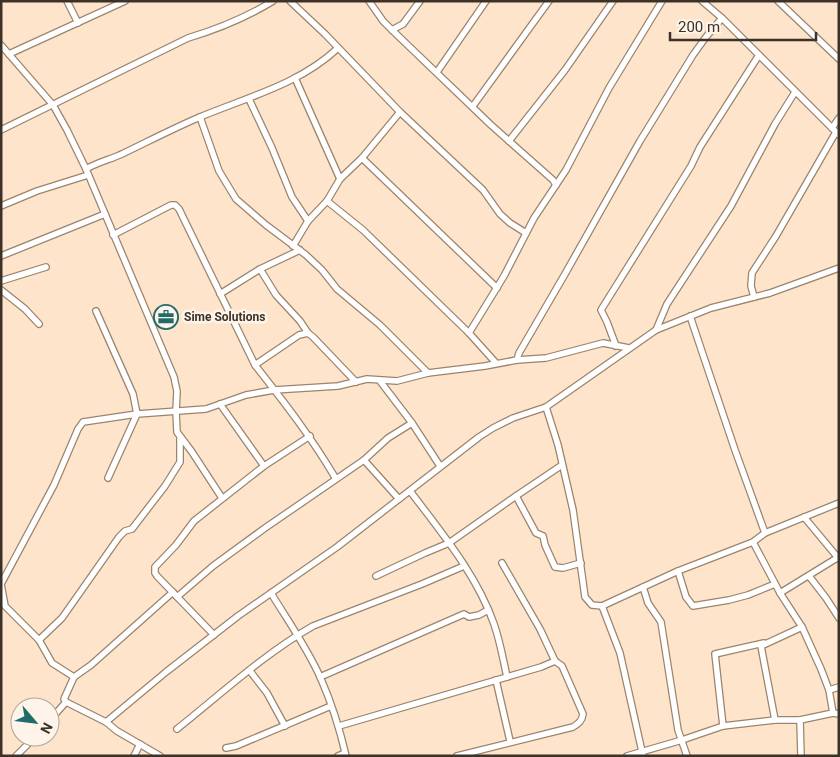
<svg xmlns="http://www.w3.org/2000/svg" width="840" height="757" font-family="Roboto,sans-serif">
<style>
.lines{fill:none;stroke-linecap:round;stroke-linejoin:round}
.minor-casing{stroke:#9b846d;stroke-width:8}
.minor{stroke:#fff;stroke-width:5.5}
.labels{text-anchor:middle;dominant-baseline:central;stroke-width:5;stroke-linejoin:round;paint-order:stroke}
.poi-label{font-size:12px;font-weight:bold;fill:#3c3228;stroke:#fff4ea;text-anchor:start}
</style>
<rect width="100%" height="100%" fill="#fee4cb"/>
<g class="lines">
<defs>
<g id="minor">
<polyline points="67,1 78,23"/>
<polyline points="290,1 325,34 400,112 483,190 500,214 510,223 526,233"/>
<polyline points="369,1 383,21 392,30 491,125 553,180 556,185"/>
<polyline points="702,1 722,18 839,135"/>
<polyline points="778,1 839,59"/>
<polyline points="392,30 403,24 420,1"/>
<polyline points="1,45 53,105 67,130 86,169 174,377 177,391 176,411 177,432 192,452 222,498"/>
<polyline points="9,54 125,1"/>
<polyline points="437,72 486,1"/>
<polyline points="295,78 340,179"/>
<polyline points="249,99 272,148 292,197 308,221"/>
<polyline points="473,106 549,1"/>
<polyline points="200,117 219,171 236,199 266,225 306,255 322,270 337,289 380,325 428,373"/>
<polyline points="832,128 839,118"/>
<path d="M 1,130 L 188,38 C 218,29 247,17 273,1"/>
<polyline points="509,141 565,70 613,1"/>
<polyline points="362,158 497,288"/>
<path d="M 86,169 C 98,162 112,159 124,153 C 149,141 174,128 200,117 C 248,97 300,84 338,48"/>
<polyline points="327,201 363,230 469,333 496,363"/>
<polyline points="1,206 37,191 88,175"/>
<polyline points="113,235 171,205 175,205 179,209 255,365"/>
<polyline points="293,246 308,221 327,201 340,179 362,158 400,112"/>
<polyline points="1,256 105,214"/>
<polyline points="260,269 276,295 300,321 308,333"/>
<polyline points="1,281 46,267"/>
<polyline points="1,290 25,309 39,324"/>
<polyline points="220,294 260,269 300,250"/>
<polyline points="754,297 751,286 752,273 776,236 836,132"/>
<polyline points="96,311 133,394 137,414 108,478"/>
<polyline points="690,316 735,450 765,533"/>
<polyline points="656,330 667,304 731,206 775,124 795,92"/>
<polyline points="469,333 504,276 534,218 566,170 609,88 662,1"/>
<polyline points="616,346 607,322 601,310 691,166 700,147 759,55"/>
<polyline points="517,360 519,353 565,274 640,141 693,55 706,37 722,18"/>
<polyline points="380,381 412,423 440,466"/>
<polyline points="220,404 264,466"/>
<polyline points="546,407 558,445 573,510 585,597 592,605 602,606 678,571 753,542 765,533 839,503"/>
<polyline points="364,460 399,499"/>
<path d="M 336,479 C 312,438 284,402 255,365 L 299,335 L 308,333 L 313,337 L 356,382"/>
<path d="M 410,491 C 441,532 477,575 494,624 C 500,641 503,659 507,677"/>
<polyline points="516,496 536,533 543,536 545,545 555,567 563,568 581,563"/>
<polyline points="804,517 839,559"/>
<polyline points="753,542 780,593 802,627 821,669 829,690 833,713"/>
<polyline points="502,563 540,629 555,661"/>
<polyline points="678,571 686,597 693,606 729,600 748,595 775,584"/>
<polyline points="376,576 425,553 449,543 516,496 562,465"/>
<polyline points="809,576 826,598 839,618"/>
<polyline points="643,587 648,603 661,622 678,730 687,756"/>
<path d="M 271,593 C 288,621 308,649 321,679 C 332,704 340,730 346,756"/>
<polyline points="780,593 837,558"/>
<polyline points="177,597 213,566 265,528 364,460 388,438 412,423"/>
<polyline points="602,606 620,653 643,756"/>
<polyline points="214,635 157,576 155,573 155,567 176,545 194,521 264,466 310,436"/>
<polyline points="39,640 62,618 119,537 125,531 132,529 165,486 180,462 180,438"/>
<polyline points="250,671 267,693 285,726"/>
<polyline points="74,677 52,663 39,640 5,606 1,584 54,485 78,429 83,422 137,414 206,409 246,395 274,390 338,386 367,379 397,381 428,373 485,366 517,360 546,358 603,343 629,348"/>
<polyline points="320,677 464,614 469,617 479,615 488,610"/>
<polyline points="496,680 510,741"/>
<polyline points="829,690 839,687"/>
<polyline points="66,702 64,699 74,677 91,665 173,592"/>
<polyline points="50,720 66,702 106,722 166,672 238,616 337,547 479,437 493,428 513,418 546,407 656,330 711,308 770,293 839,268"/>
<polyline points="775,720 761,646 802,627"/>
<polyline points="800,720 801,756"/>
<polyline points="106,722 117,731 160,756"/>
<path d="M 339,726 L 541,667 L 555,661 L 562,666 L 583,714 C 582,721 579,723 573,727 L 457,756"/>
<polyline points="723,726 715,654 764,643"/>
<path d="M 177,729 C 221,694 264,654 313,626 L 422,584 L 464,566"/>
<polyline points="226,748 236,746 331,706"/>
<polyline points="16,756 35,737"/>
<polyline points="134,756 140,744"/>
<polyline points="338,756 345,753"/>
<polyline points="627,756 682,740 723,726 775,720 800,720 833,713 839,714"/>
</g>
</defs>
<use href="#minor" class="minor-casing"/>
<use href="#minor" class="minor"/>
</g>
<defs>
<symbol id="office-ring" viewBox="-11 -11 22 22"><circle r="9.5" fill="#fff4ea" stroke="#216c6b" stroke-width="1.5"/><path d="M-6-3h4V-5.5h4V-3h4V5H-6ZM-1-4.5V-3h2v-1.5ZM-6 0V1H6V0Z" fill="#216c6b"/></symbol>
</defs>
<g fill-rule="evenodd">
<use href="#office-ring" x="152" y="303" width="28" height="28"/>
</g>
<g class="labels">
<g class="poi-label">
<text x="184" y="317">Sime Solutions</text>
</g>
</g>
<rect width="840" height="757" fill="none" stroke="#3c3228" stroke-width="5"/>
<g transform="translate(35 722) rotate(118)"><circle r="24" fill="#fff4ea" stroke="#b1a69c"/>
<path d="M0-4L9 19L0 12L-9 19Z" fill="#216c6b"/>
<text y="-8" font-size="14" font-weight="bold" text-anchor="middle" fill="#3c3228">N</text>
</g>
<path d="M670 32v8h146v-8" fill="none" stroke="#3c3228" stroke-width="2.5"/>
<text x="678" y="32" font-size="15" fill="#3c3228" stroke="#fff4ea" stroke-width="4" paint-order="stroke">200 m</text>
</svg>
